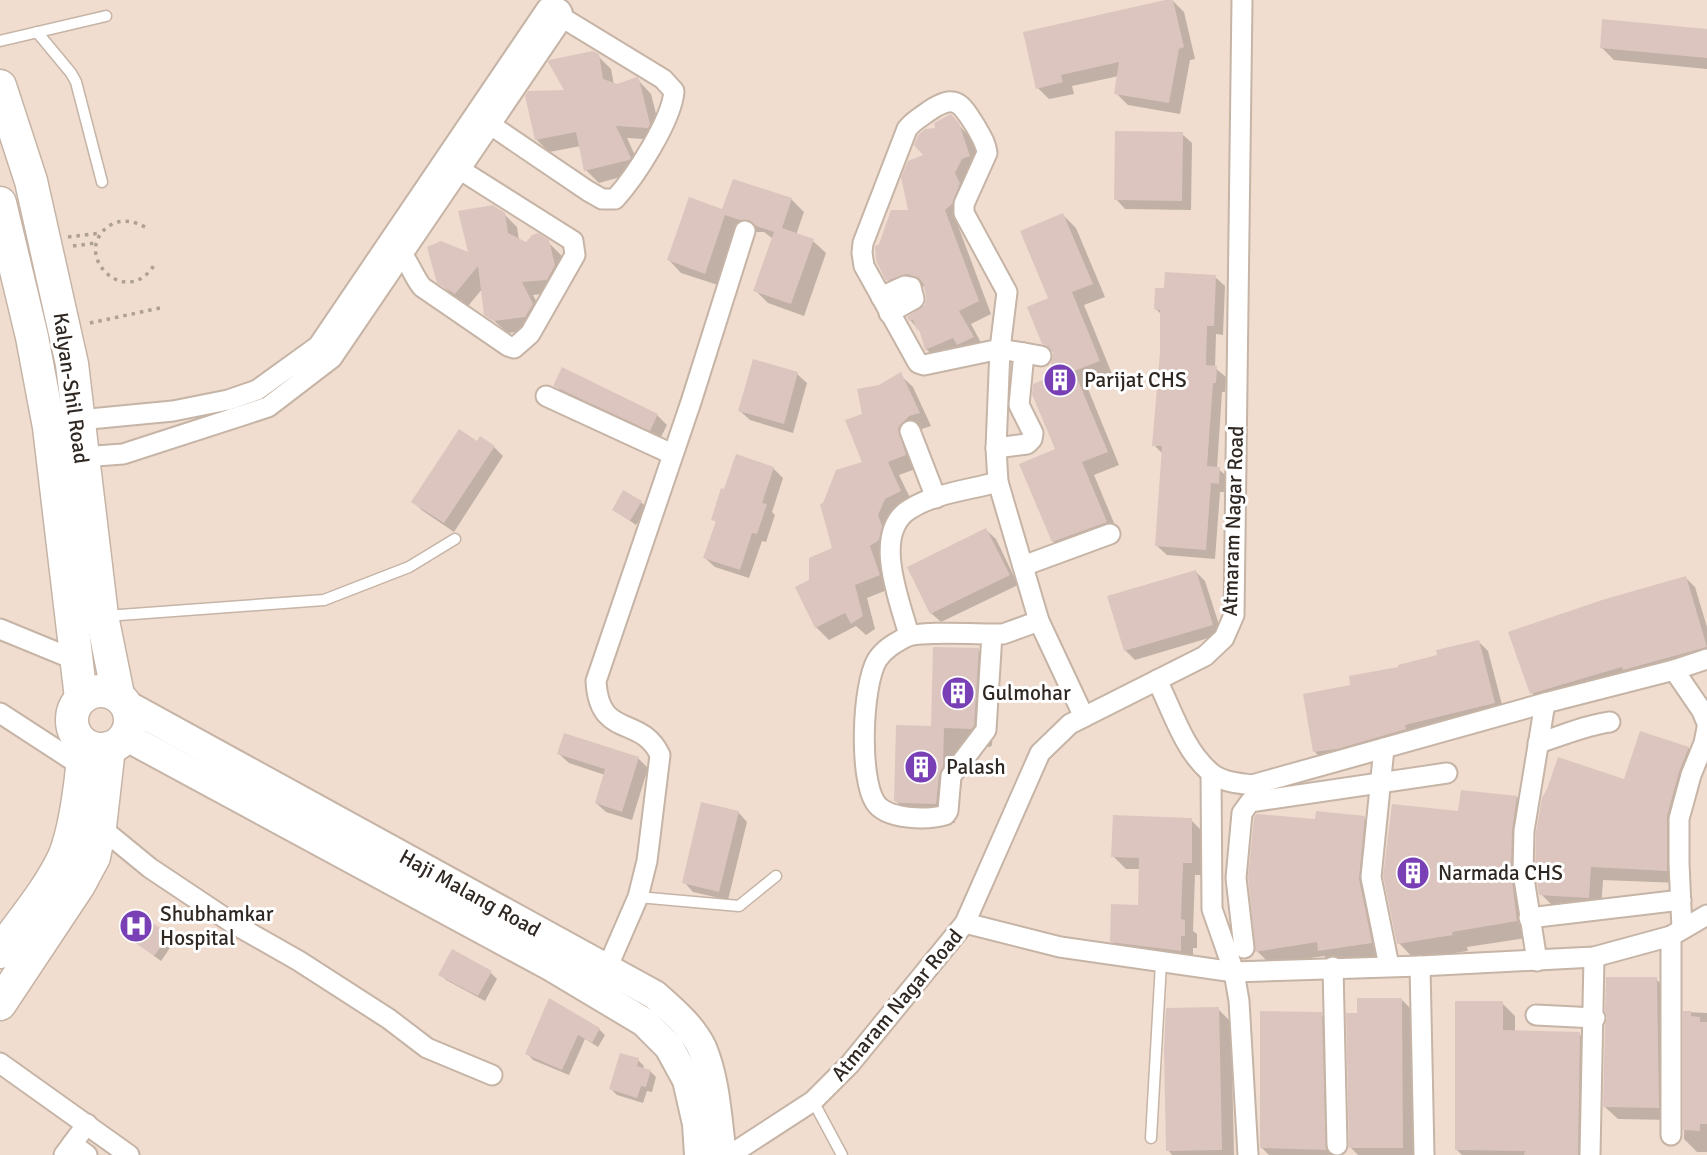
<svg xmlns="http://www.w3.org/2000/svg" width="1707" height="1155" font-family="Signika,sans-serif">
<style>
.shadow{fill:#0003}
.building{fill:#ddc5bf}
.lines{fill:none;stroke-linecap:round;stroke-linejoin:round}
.service-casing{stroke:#c6b4a6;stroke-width:13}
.minor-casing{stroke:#c6b4a6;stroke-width:23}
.secondary-casing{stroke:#c6b4a6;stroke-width:32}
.primary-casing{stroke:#c6b4a6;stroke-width:35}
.path{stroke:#afa095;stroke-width:3.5;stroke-dasharray:3.5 5;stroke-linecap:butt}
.service{stroke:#fff;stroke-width:10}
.minor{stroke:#fff;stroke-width:19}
.secondary{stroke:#fff;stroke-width:28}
.primary{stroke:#fff;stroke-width:32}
.labels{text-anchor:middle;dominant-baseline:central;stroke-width:6;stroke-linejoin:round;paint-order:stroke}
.poi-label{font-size:21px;fill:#2f2722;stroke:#fff;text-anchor:start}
.street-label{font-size:21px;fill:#2f2722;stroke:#fff}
</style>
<rect width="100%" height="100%" fill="#f0ddcf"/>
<g class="shadow">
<polygon points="1172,0 1184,12 1195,59 1190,60 1180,114 1128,105 1116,93 1119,76 1072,86 1074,94 1049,99 1038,88"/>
<polygon points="1707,31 1707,69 1614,60 1601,47"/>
<polygon points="598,56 611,69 614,85 637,79 651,94 662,137 661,140 627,138 642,171 599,183 586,170 581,146 549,152 536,139 567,91"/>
<polygon points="950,116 971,138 982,169 964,217 957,223 991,314 971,324 985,350 939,361 926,349 921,332 910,320 926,306 928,296 925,287 921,286 901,293 888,280 926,155 937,130"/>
<polygon points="1182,134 1192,143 1191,210 1125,209 1116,199"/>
<polygon points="791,199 804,212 796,235 813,241 826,253 804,316 768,303 755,290 773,239 764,232 754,232 738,227 718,285 681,273 669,260 723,211"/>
<polygon points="504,214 517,227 519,240 527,244 548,242 561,255 567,278 560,292 533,295 545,318 538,329 508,333 486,314 483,288 468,306 452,295 439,282 470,255"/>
<polygon points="1063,215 1076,228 1105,297 1084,305 1112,374 1086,384 1119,465 1094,475 1119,535 1066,554 1053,541 1058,450 1058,376 1054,353 1044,343"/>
<polygon points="1215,277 1225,286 1223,335 1216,334 1215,368 1226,377 1225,392 1222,392 1217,468 1229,478 1228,492 1220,492 1215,559 1167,555 1157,546 1163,454 1154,445 1161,352 1162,315 1156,309 1166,290"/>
<polygon points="797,374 807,383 793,433 750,420 740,411"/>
<polygon points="900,375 913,387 931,426 922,429 910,442 918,468 899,475 913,504 897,511 892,588 867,598 875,629 866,635 856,626 829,640 816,627 811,582 834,549 864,463 863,415 880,387"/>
<polygon points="555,385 657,415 667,425 660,439 565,395"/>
<polygon points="478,443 494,447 503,456 454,532 423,511 413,502"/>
<polygon points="773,468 783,478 772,512 775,515 766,542 762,541 749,578 715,567 705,558 717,523 713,519"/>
<polygon points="641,502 647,508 636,525 614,510"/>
<polygon points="986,530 996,539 1018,585 941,622 931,613"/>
<polygon points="1196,572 1205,581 1222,634 1135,660 1125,650"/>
<polygon points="1686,578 1695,587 1707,627 1707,659 1541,703 1532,693"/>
<polygon points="1478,641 1488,651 1504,712 1324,761 1315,752 1352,687"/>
<polygon points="978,650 997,669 992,745 990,747 963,746 962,785 957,794 955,823 929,823 915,820 896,801 932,728"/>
<polygon points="1688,748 1701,761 1691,785 1679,883 1603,880 1601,910 1554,907 1541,894 1625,781"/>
<polygon points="559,754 638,758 648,768 632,820 606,812 596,803 605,775 569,763"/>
<polygon points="1517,797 1532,813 1532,937 1467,947 1468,951 1414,959 1399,943 1460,813"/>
<polygon points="738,812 747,822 728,900 693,892 684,882"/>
<polygon points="1364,818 1377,831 1384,955 1332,963 1324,956 1270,964 1257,951 1317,821"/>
<polygon points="1191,820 1204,833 1204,875 1195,875 1193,931 1197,934 1197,948 1193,948 1193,962 1124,954 1112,941 1139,906 1140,869 1126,869 1113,856"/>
<polygon points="126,935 168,936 174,942 161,961"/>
<polygon points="491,973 497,979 485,1001 446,980 440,974"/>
<polygon points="1656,979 1669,992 1671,1120 1618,1119 1605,1107"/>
<polygon points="1402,1000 1415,1013 1415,1155 1358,1155 1350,1147 1359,1015"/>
<polygon points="550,1001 599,1029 605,1035 598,1047 585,1039 569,1075 533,1060 527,1053"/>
<polygon points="1502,1003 1515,1016 1515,1032 1579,1034 1592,1046 1590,1155 1462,1155 1457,1150"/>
<polygon points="1218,1009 1231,1022 1234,1155 1172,1155 1168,1150"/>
<polygon points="1685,1012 1707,1013 1707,1152 1697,1152 1684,1139"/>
<polygon points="1321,1014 1334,1027 1338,1155 1269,1155 1262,1148"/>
<polygon points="638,1060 644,1066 643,1069 650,1071 656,1077 652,1092 647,1091 643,1103 617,1095 611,1089"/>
</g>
<g class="building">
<polygon points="1165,0 1173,0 1184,47 1179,49 1169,103 1114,94 1119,62 1061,75 1063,82 1036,89 1023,32"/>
<polygon points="1602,19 1707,29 1707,58 1600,48"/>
<polygon points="593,51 599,54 603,79 617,84 637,77 639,79 650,124 648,128 616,126 631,158 629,160 584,171 576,132 535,140 525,96 528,91 564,90 548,62 549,60"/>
<polygon points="951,114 959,123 970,156 962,159 955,173 960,183 952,204 945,210 979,301 959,311 974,337 957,345 953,338 925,350 919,329 917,330 913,320 909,321 907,317 925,305 926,296 923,283 919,278 907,274 886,281 876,261 875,246 879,244 891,210 908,210 901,177 908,161 923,155 914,145 918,135 925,129 935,128 934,123"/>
<polygon points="1115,131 1183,132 1182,201 1114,200"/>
<polygon points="733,179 792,198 782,228 814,239 791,304 753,291 774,232 756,226 749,220 740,220 725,215 705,274 667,260 689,197 722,209"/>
<polygon points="493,205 505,213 508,233 526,242 532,235 538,233 549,240 555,265 547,280 522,282 533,304 525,317 493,321 484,315 478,266 455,294 437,283 427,247 441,241 468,252 458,211"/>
<polygon points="1063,213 1093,284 1072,292 1100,361 1074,371 1108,452 1082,462 1107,522 1052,542 1019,464 1055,449 1032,394 1033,384 1055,375 1051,364 1053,352 1048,346 1042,344 1027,307 1048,298 1020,231"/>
<polygon points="1165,272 1216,275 1214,326 1207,326 1206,365 1217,366 1216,383 1213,383 1207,466 1220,467 1219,484 1211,483 1206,550 1155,546 1162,446 1152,446 1160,352 1160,310 1154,309 1155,288 1164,288"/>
<polygon points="753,359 798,372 784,424 738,411"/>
<polygon points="562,367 658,414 650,431 553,386"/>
<polygon points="901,372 920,413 909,416 898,428 906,455 888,462 901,491 885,499 878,515 882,526 879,540 870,546 880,575 855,585 863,616 851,624 845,613 815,628 795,587 809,580 809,558 832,548 820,504 823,503 836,470 862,462 845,420 862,414 857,389 879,385"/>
<polygon points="459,429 477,441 480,436 495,446 444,523 411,502"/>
<polygon points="736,454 774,467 762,503 767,504 757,534 752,533 740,570 703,558 716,521 711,520 721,488 724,489"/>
<polygon points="623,490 642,501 630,521 612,510"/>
<polygon points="986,528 1010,575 930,614 907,567"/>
<polygon points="1196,570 1213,625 1124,651 1107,596"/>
<polygon points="1686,576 1707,647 1623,670 1622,667 1530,694 1508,632 1602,600"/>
<polygon points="1479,640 1495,703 1405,725 1406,729 1337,749 1313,752 1303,694 1350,685 1349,676 1398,667 1398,665 1437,655 1436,650"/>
<polygon points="933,647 979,648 974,726 971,729 944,728 943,766 939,775 936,804 900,803 894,801 896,725 931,726"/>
<polygon points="1640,731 1689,747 1679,772 1667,816 1667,871 1591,867 1589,898 1539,895 1535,871 1536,832 1542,798 1547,789 1558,757 1624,779"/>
<polygon points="564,733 639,757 622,812 595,803 605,769 557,754"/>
<polygon points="1461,790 1517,796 1512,831 1511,872 1517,921 1452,932 1453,935 1397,944 1383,876 1392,804 1458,811"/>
<polygon points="701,802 739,811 719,892 682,883"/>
<polygon points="1316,811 1365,816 1359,879 1372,943 1318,951 1317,942 1255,952 1248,877 1254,817 1257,814 1315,819"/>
<polygon points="1113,815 1192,818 1192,863 1183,863 1181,919 1185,920 1185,936 1181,936 1181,951 1110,942 1111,904 1138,905 1139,858 1111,857"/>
<polygon points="133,909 170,935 154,956 118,930"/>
<polygon points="452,949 492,971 478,996 438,975"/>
<polygon points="1606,977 1657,977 1659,1108 1603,1107 1605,1025 1607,1018 1605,1011"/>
<polygon points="549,998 600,1028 592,1043 578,1035 562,1070 525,1054"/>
<polygon points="1357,998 1402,998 1403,1148 1349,1148 1346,1013 1357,1013"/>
<polygon points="1455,1001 1503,1001 1503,1030 1580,1032 1578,1155 1524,1155 1525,1151 1455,1150"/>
<polygon points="1219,1007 1222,1150 1166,1151 1164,1048 1166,1008"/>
<polygon points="1260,1011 1322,1012 1326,1150 1260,1148"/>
<polygon points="1683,1011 1691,1011 1691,1016 1700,1017 1700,1022 1707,1022 1707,1124 1700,1124 1700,1131 1683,1130"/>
<polygon points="620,1053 639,1058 637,1066 651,1070 646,1087 641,1086 637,1098 609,1089"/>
</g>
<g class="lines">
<defs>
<g id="service">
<polyline points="37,32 71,73 76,82 102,182"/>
<polyline points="0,41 106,16"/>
<polyline points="106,616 324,600 409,567 455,539"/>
<polyline points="638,897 739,906 776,876"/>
<polyline points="813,1101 842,1155"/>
<polyline points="1151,1138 1161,963"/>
</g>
<g id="minor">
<path d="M 479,117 L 588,191 L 602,199 L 615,199 C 635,177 672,120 674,91 L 663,79 L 563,18"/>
<path d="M 394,247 C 409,258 411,273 422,287 L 508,346 L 514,348 L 530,334 L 575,255 L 573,241 L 448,162"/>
<polyline points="881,297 905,286 911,287 914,299 889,313"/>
<path d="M 1041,356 L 1000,349 L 924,365 L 918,363 L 864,266 L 862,253 L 863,243 L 907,129 C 913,121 921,117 929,111 C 956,93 961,103 976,127 C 981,136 986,143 987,153 L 964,204 L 964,213 L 1007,292 L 1000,349 L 996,448 L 998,482 L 1039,621 L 1084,717"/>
<polyline points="546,396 672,454"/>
<path d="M 79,420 L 173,411 L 228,400 L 257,390 L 318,346 L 547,8 L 552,6 C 560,8 563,10 563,18 L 332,358 L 268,407 L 123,454 L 82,457"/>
<polyline points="910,431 936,498"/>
<polyline points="996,448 1027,444 1032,439 1033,433 1019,405 1024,353"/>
<polyline points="1023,566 1110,534"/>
<polyline points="0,629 78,661"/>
<path d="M 992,634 L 986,730 L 951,776 L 948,811 L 945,815 C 928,820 886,820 875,802 C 859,777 862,686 877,660 C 884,649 895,643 906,637 C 919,631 974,634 992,634 L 1003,634 L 1039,621"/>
<path d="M 909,635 C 900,602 871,532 910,509 C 935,493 969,490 998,482"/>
<polyline points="1674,670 1702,711 1707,723"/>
<path d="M 1157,680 C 1172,710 1184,750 1210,772 C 1221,782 1238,783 1252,785 L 1545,703 L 1674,670 L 1707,659"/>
<polyline points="0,713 83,767"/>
<path d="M 1538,743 C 1562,736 1585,725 1610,722"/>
<polyline points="1384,748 1371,877 1389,966"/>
<polyline points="1211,773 1212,909 1234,972 1239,1001 1248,1155"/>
<polyline points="100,827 150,868 234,924 299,961 389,1019 427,1048 492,1075"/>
<polyline points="1529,918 1681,900"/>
<polyline points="965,923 1060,947 1234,972 1420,966 1594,957 1671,936 1707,915"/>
<polyline points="1682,929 1679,863 1679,819 1691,775 1704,743 1707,728"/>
<polyline points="1671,936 1671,1135"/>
<polyline points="1244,948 1236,878 1242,813 1250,802 1447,773"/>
<polyline points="1537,961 1523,872 1524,831 1545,703"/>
<polyline points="1420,966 1424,1155"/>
<polyline points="1333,967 1337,1145"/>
<path d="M 602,980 L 638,897 L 647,861 L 660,755 C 641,714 599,740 596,681 L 691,402 L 745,231"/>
<polyline points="1536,1015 1595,1018"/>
<polyline points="0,1063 129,1155"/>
<polyline points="72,1144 87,1155"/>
<polyline points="64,1155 87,1124"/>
<polyline points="730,1155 813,1101 850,1064 965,923 1040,753 1070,724 1205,656 1224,638 1234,615 1242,0"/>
<polyline points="1590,1155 1594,957"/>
</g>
<g id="secondary">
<path d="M 127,705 L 655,995 C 672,1010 692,1027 702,1048 C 716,1081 717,1120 722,1155"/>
<polyline points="125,736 552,967 644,1022 669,1047 687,1080 697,1124 699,1155"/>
</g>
<g id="primary">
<polyline points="0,86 31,181 72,364 102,616 118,695"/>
<polyline points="0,203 32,337 49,427 81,698"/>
<circle cx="101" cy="720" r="29"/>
<path d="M 0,952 C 21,922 48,891 64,857 C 76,828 82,775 84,744"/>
<polyline points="0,1004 79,885 94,857 100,827 109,748"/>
</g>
</defs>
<use href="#service" class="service-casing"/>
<use href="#minor" class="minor-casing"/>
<use href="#secondary" class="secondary-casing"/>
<use href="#primary" class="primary-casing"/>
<g class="path">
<path d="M 145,227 C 134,221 121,218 109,226 C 69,254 128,313 156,262"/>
<polyline points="68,237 101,233"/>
<polyline points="73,246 96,243"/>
<polyline points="90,323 160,308"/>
</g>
<use href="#service" class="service"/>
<use href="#minor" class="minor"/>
<use href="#secondary" class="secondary"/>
<use href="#primary" class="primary"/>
</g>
<defs>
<symbol id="building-disc" viewBox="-11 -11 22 22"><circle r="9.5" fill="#7940b6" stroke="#fff"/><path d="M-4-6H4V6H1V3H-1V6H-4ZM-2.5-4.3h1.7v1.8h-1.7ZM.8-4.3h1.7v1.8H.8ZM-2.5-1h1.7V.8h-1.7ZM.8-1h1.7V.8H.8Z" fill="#fff"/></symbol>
<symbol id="hospital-disc" viewBox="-11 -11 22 22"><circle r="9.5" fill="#7940b6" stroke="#fff"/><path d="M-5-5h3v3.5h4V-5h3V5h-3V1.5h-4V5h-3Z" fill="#fff"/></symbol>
</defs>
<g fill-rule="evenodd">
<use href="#building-disc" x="1041" y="361" width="38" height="38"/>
<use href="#building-disc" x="939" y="674" width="38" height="38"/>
<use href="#building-disc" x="902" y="748" width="38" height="38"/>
<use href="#building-disc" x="1394" y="854" width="38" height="38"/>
<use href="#hospital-disc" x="117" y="907" width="38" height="38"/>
</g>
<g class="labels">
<g class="poi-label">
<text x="1084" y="380">Parijat CHS</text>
<text x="982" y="693">Gulmohar</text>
<text x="946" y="767">Palash</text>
<text x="1438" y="873">Narmada CHS</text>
<text x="160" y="914">Shubhamkar<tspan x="160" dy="24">Hospital</tspan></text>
</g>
<g class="street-label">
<text transform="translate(71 388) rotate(82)">Kalyan-Shil Road</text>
<text transform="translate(1233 521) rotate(-88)">Atmaram Nagar Road</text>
<text transform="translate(470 893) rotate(29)">Haji Malang Road</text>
<text transform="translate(897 1005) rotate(-50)">Atmaram Nagar Road</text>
</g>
</g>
</svg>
